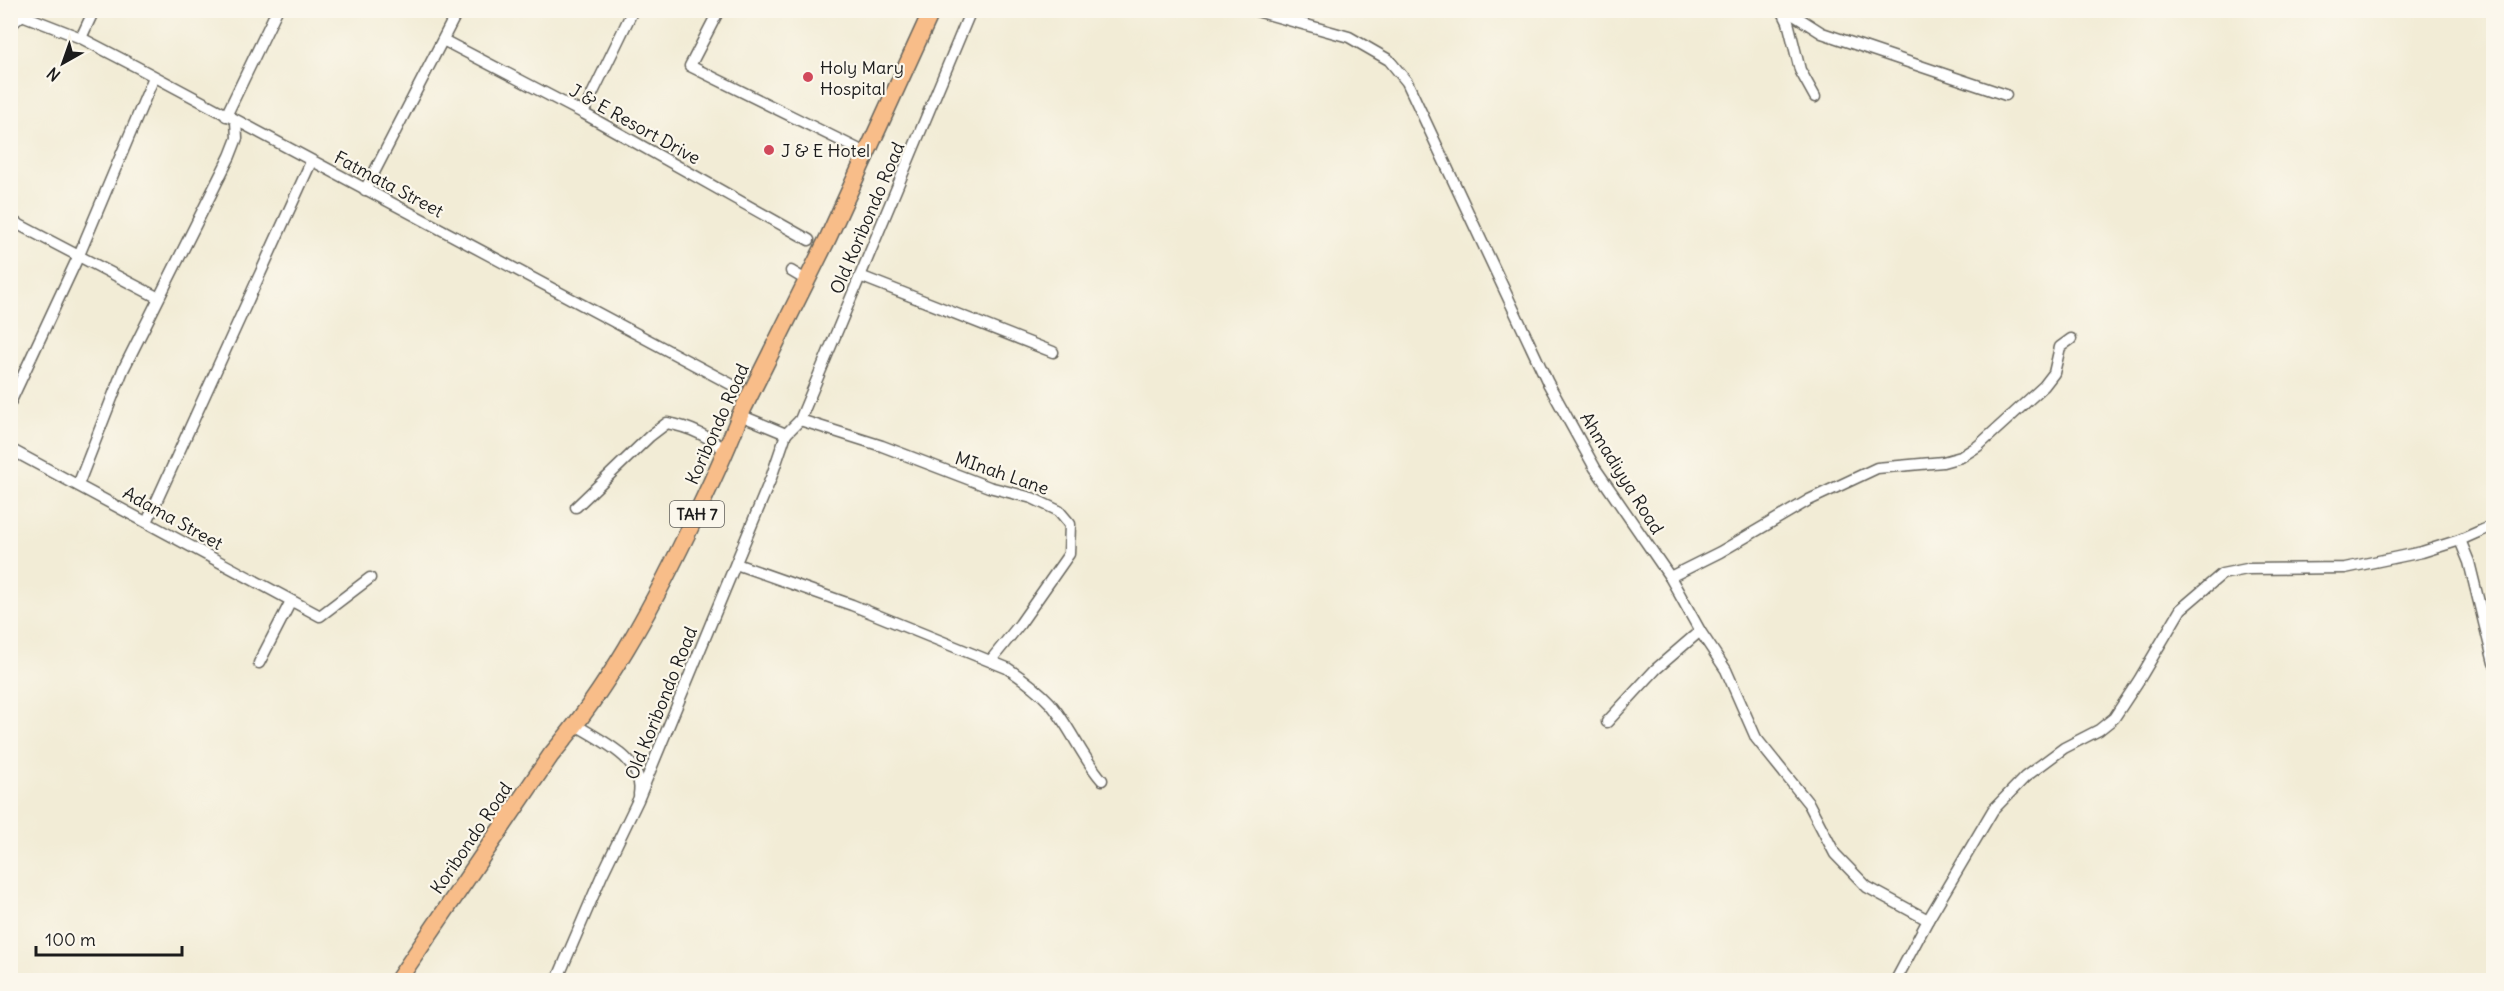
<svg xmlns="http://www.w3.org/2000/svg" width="2504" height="991" font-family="Delius,sans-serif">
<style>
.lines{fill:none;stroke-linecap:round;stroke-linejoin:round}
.minor-casing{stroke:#67655d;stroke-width:13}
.trunk-casing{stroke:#67655d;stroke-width:19}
.minor{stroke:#fff;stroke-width:10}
.trunk{stroke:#f8bd89;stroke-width:16}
.poi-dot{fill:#d1495b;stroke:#fbf7ec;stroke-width:2}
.labels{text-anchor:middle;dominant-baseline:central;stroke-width:4.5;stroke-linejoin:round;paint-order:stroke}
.shield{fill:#fbf7ec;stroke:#5f5e5a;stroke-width:1.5}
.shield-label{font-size:16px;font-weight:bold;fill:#1c1c1c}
.poi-label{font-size:18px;fill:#1c1c1c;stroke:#fbf7ec;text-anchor:start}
.street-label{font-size:18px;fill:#1c1c1c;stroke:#fbf7ec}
</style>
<rect width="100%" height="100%" fill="#fbf7ec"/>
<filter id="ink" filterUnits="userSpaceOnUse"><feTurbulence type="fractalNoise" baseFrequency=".0167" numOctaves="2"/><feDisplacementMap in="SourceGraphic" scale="12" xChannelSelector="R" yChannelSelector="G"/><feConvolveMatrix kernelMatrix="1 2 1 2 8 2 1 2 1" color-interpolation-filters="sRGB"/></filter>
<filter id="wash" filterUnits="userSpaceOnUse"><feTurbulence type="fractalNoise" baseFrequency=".008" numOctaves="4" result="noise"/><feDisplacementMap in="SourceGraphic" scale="24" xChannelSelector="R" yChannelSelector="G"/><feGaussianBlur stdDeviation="1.35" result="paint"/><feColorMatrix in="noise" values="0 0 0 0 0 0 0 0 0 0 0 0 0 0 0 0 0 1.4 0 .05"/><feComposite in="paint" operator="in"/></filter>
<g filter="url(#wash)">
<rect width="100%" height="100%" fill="#f2ecd6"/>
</g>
<g filter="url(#ink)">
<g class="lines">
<defs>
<g id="minor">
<polyline points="719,10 690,66 868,154"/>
<polyline points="1253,10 1349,37 1389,60 1407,82 1548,383 1595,468 1670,577 1700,631 1726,670 1756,738 1809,804 1835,854 1867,887 1928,920 1896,980"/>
<polyline points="1782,10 1788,22 1800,70 1815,97"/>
<polyline points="1786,10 1822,33 2006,95"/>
<polyline points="22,15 81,38 135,66 738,388"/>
<polyline points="10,26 22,15 21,10"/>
<polyline points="81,38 94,10"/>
<polyline points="443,40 583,113 809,240"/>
<polyline points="583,113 633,10"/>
<polyline points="226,116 277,10"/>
<polyline points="365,190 458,10"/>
<polyline points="10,220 157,297"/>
<polyline points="791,271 806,280"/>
<polyline points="860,276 1053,352"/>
<polyline points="10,403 79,255 154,77"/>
<polyline points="740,415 786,434 800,420 971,10"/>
<polyline points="800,420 882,446 989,487 1032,498 1059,511 1070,524 1069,554 1020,624 991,660"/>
<polyline points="10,449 320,616 370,578"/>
<polyline points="78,485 123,370 230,156 237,138 236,121"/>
<path d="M 576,507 L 650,436 L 667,423 C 690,427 709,436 727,452"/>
<polyline points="147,522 311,162"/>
<polyline points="2460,540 2469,562 2494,663"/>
<path d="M 736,564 L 852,605 L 1007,668 C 1022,678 1037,689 1050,703 C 1070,726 1081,756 1102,780"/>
<polyline points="1670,577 1720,552 1809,500 1877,468 1943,462 1961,457 1978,446 2044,386 2054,373 2060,347 2071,339"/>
<polyline points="259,663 291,601"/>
<polyline points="1607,722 1656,669 1700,631"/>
<path d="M 576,725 C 601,741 645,759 639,794"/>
<polyline points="1928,920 1993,810 2025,777 2064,748 2099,730 2114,718 2139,680 2181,609 2222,574 2247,569 2345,568 2422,552 2460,540 2494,525"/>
<polyline points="557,980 602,875 638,800 771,478 786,434"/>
</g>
<path id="trunk" d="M 398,980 L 551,755 C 608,688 650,611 688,532 C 706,494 725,456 740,415 L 828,238 L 932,10"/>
</defs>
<use href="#minor" class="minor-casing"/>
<use href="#trunk" class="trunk-casing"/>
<use href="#minor" class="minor"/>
<use href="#trunk" class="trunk"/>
</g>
</g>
<g class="poi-dot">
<circle cx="808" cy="77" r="6"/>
<circle cx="769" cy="150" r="6"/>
</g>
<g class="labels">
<rect class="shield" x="670" y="501" width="54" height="26" rx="4.5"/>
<g class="shield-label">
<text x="697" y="514">TAH 7</text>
</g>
<g class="poi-label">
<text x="820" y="67">Holy Mary<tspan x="820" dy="21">Hospital</tspan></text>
<text x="781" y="150">J &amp; E Hotel</text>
</g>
<g class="street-label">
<text transform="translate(635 124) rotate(29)">J &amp; E Resort Drive</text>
<text transform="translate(389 184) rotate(28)">Fatmata Street</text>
<text transform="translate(867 218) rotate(-67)">Old Koribondo Road</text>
<text transform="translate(717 424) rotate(-66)">Koribondo Road</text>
<text transform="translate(1002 473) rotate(19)">MInah Lane</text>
<text transform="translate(1622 473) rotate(58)">Ahmadiyya Road</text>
<text transform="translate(173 518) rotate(29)">Adama Street</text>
<text transform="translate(661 703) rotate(-68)">Old Koribondo Road</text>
<text transform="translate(471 838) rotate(-56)">Koribondo Road</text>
</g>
</g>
<rect width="2504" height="991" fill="none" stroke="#fbf7ec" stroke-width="36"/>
<g transform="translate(63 63) rotate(220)" stroke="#fbf7ec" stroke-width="4.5" paint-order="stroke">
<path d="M0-4.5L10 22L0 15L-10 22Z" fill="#1c1c1c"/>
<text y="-9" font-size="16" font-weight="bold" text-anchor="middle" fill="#1c1c1c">N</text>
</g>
<path d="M36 946v9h146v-9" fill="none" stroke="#1c1c1c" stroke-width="3"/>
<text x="45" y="946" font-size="18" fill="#1c1c1c" stroke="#fbf7ec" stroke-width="4.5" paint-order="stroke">100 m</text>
</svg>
